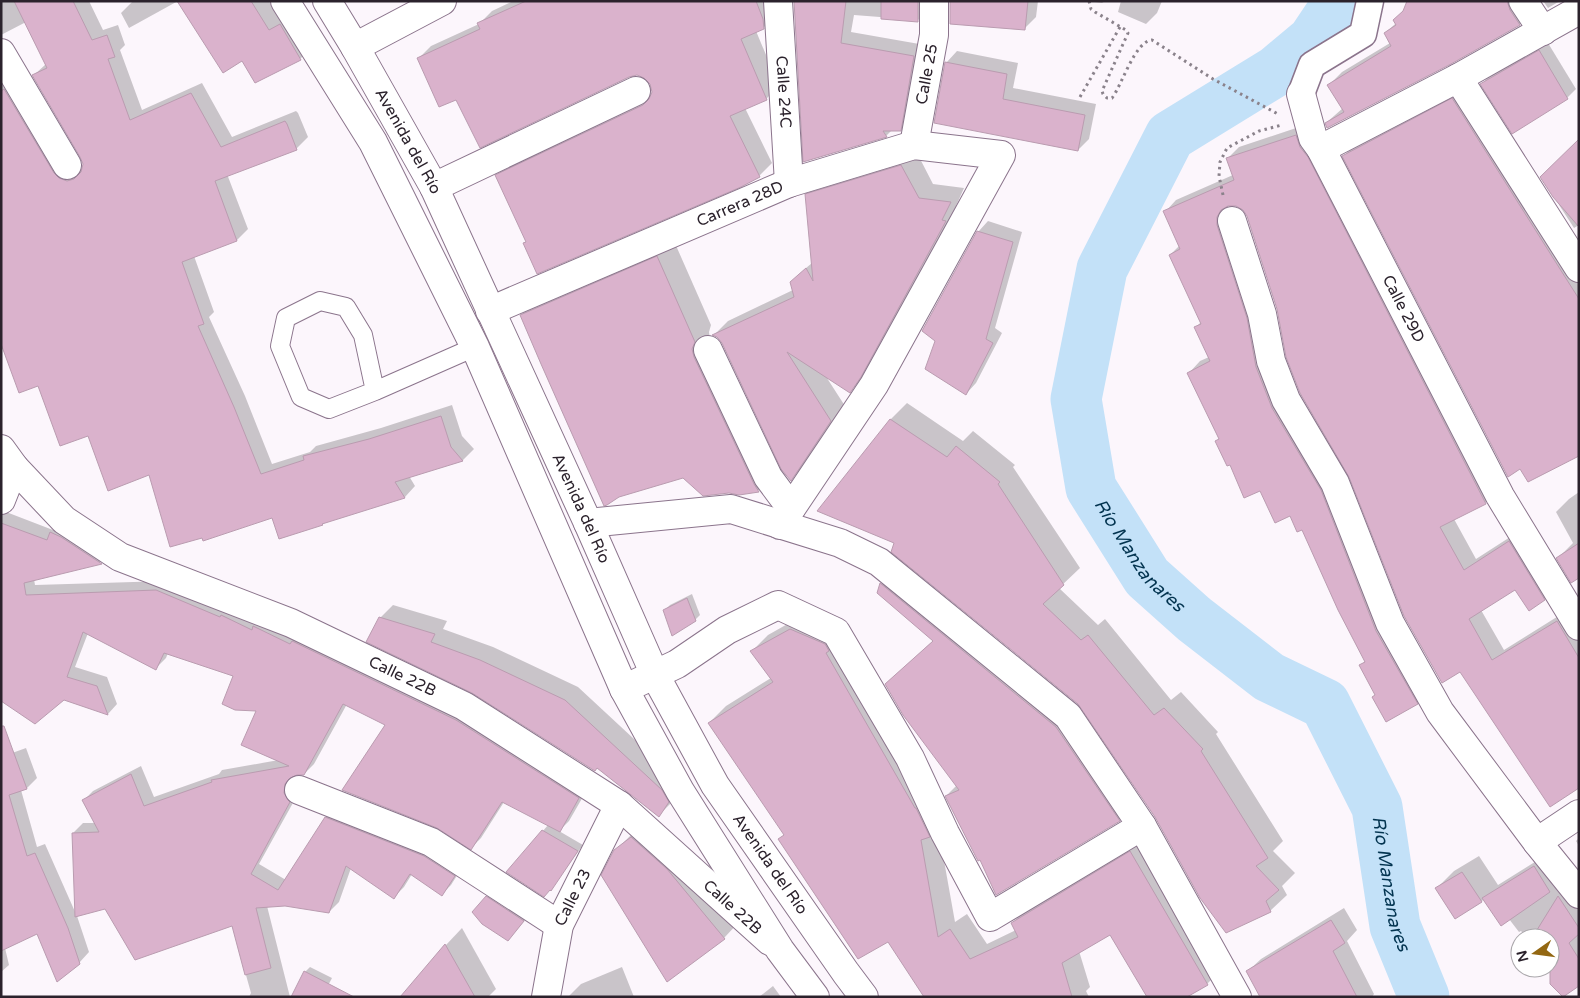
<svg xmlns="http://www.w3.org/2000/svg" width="1580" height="998" font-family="'Varela Round',sans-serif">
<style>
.shadow{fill:#0003}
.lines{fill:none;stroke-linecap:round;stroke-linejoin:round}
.river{stroke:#c3e1f8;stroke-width:51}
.building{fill:#dab2cc;stroke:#ba9cb0}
.service-casing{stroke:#8b748c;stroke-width:20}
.pedestrian-casing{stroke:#8b748c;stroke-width:29}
.minor-casing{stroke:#8b748c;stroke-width:30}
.secondary-casing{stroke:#8b748c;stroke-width:30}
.path{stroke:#8a828b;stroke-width:3;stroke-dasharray:2.5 4;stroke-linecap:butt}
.service{stroke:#fff;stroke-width:18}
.pedestrian{stroke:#fff;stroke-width:26}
.minor{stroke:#fff;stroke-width:28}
.secondary{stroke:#fff;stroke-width:28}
.labels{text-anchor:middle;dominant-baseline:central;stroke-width:4;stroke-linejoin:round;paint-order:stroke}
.street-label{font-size:16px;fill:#2b222c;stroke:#fff}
.water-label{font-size:18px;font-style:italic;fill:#033450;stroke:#fff}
</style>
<rect width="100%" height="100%" fill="#fcf6fc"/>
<g class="shadow">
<polygon points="1,1 89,1 103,30 118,25 125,45 120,50 142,110 202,83 232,137 296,111 298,113 308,137 297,148 227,174 248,229 237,240 194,256 214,312 209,317 245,396 272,464 310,452 316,446 381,428 452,405 462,436 474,449 463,460 409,476 415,486 405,497 325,521 322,524 280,538 273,517 150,473 88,434 39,384 1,340 1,55 79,170 83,169 84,164 82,157 34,75 46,64 26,22 1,35"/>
<polygon points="133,1 269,1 281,19 312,47 301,58 256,82 242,59 178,1 129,28 121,13"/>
<polygon points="513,1 774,1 776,15 763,28 756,31 779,86 766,99 745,108 772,163 759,176 740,186 524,243 527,241 496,176 509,163 652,95 653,93 651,83 646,77 638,74 456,98 418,59 431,46 479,24 492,11"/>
<polygon points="795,1 929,1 929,9 918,20 854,15 851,32 925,45 911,118 900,130 892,130 886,136"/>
<polygon points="951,1 1038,1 1036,17 1025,28"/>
<polygon points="1088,1 1105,1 1102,3"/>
<polygon points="1121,1 1162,1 1157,13 1146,24 1118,12"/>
<polygon points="1421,1 1526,1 1533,11 1520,24 1450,63 1326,123 1343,108 1329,85 1342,72 1390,43 1385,33"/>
<polygon points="1543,1 1560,1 1548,8"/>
<polygon points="1548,43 1576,89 1567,98 1482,84 1490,75"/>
<polygon points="957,51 1018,63 1013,88 1096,104 1089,139 1078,150 946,63"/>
<polygon points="1466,86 1579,262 1579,454 1344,156 1357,142"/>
<polygon points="1308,124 1497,491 1485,503 1454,519 1476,559 1521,530 1556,588 1544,599 1516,588 1481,610 1504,650 1568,610 1579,628 1579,786 1351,477 1278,309 1248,216 1243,208 1235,204 1228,205 1228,213 1258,306 1429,692 1417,703 1376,694 1360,666 1366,660 1302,528 1291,514 1230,463 1217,441 1220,437 1189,373 1200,361 1209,357 1196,327 1201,322 1170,255 1180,245 1165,212 1176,200 1233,175 1227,159 1239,147"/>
<polygon points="916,151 933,184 964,188 956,206 960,207 864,377 850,391 825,375 845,406 805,465 791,479 723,343 718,336 714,335 728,321 793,290 806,268 812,263 806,195 821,180"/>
<polygon points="1541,177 1579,225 1574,228"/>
<polygon points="988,221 1022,232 995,328 1002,333 976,383 966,394 978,232"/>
<polygon points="674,241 711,325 709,332 710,340 775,474 759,490 739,494 521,315 538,299"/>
<polygon points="907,403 963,441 973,431 1015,465 1013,467 1080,568 1059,588 1098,625 1105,619 1171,700 1181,692 1218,732 1216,734 1283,841 1273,851 1295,873 1282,886 1287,895 1270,911 1156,817 1079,703 896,542 819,510 891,419"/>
<polygon points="1579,492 1579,575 1558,558 1573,543 1556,512 1569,499"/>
<polygon points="1,510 53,530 61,523 110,553 101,562 34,579 35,585 166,581 303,632 588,788 569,821 559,831 583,845 551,889 508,872 548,825 504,802 481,838 471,848 386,725 347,704 314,764 304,774 294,775 293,783 299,792 259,864 286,880 326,818 336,808 463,866 451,885 442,894 412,874 404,887 394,897 351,868 339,902 329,912 285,905 267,906 290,997 249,997 251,993 232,925 106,907 77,916 89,952 79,963 38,933 5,948 9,965 1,972 1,757 26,748 37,778 27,788 21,790 37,847 45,844 76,914 73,833 83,823 95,823 83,801 93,791 141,766 154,797 219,774 222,770 279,760 258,709 235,676 168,653 166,658 156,668 88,633 75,667 107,677 117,704 108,714 64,699 1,700"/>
<polygon points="896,570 1071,712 1134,806 1119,820 981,858 946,796 957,785 886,684 934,640 878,593 881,584"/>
<polygon points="692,594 700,615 695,620 665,610 670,605"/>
<polygon points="393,605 447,621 443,629 493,647 578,687 675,777 671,803 659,815 598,767 380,618"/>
<polygon points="807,613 841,628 938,827 955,922 967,914 987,944 1016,930 1012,923 1029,907 1147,836 1224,967 1207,984 1111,934 1079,951 1090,987 1086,991 1089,997 939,997 889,940 780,839 785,834 709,723 726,706 771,678 752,651 768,635"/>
<polygon points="632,834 740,921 724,938 615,851"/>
<polygon points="1579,838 1579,846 1576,841"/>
<polygon points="1546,855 1579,899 1579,984 1550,964 1550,938 1527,938 1521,931 1519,932 1509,919 1484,899 1481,902 1437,888 1454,871 1479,856 1498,885"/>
<polygon points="496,887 533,911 508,940 487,897"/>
<polygon points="1344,908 1357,930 1347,941 1374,994 1372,997 1262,997 1248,971 1261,959"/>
<polygon points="462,928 496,989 488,997 416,997 410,987 446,945"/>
<polygon points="310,967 332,978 322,997 305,972"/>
<polygon points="622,967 634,997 568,997 581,984"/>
<polygon points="773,986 781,997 759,997"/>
</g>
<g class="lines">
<path class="river" id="s1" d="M 1336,1 L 1335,7 L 1313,40 L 1276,71 L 1170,136 L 1102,269 L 1076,399 L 1091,488 L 1147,577 L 1194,619 L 1269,677 L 1325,704 L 1377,807 L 1395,926 L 1424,997"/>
</g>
<g class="building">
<polygon points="14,1 73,1 92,40 107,35 115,57 108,59 130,120 191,93 221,147 285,121 287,124 297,150 215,181 237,241 182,262 204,324 198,326 234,407 261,474 304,460 303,456 369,439 441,416 451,447 463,461 395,482 405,498 322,524 323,525 279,539 272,518 203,541 202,538 170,547 149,475 108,491 88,436 60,446 38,386 19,393 1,344 1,91 4,89 54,173 59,178 67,181 74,179 81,172 83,164 80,157 32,75 47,68"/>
<polygon points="177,1 251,1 269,30 280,24 301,60 255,83 242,61 223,73"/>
<polygon points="526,1 756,1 763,19 764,29 741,39 767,100 730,116 760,177 741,187 537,274 523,243 526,242 495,175 643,105 649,99 652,92 650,84 644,78 637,75 629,77 480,148 456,100 439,107 417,58 480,29 477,23"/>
<polygon points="794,1 846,1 841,43 914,56 901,131 883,131 887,137 803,162"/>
<polygon points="881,1 918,1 918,22 881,19"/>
<polygon points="950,1 1028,1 1025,30 950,24"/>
<polygon points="1407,1 1507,1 1510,10 1520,25 1451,64 1327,128 1325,123 1344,112 1327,85 1391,46 1384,33 1396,25 1393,20 1403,11"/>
<polygon points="1539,50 1568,99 1512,134 1480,84"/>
<polygon points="945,62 1007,74 1003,99 1085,115 1078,151 934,123"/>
<polygon points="1452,98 1579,299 1579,456 1528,482 1520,469 1508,477 1342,156"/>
<polygon points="1296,135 1300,147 1308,157 1486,504 1440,527 1464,570 1509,541 1545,600 1529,611 1515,590 1469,619 1492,660 1557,621 1579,658 1579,788 1550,807 1460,672 1442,683 1404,616 1349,477 1300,393 1286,357 1277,309 1247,216 1243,210 1236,206 1228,206 1221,210 1217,217 1217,225 1247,318 1256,367 1272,408 1321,490 1376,631 1418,704 1386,722 1372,697 1375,695 1359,665 1365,662 1338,610 1302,530 1297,532 1290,516 1275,523 1260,491 1244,498 1230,465 1227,466 1215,441 1219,439 1187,373 1210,361 1194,327 1201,324 1169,255 1180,249 1163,211 1234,180 1226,158"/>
<polygon points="1579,139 1579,227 1553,197 1540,177"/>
<polygon points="901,165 919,198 951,202 942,220 946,221 861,377 850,393 787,352 831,421 791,481 781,469 722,343 717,337 712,335 794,297 790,282 806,268 813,281 805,194"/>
<polygon points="977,231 1013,242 986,339 993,343 966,395 925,369 935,341 922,331"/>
<polygon points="657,256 695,342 692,349 694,357 754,484 759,492 739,495 729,493 703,496 683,478 619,497 607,505 604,506 541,364 520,315"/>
<polygon points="890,419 947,457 956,446 1000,482 998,484 1064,585 1043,604 1081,640 1088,635 1154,715 1164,708 1203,749 1201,751 1268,858 1256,866 1279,890 1266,901 1271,912 1226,933 1200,898 1155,817 1078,704 891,552 894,543 817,511"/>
<polygon points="1,523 47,540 50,532 61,537 102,564 24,583 26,595 156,590 220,617 221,615 252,630 253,626 290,644 292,641 456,720 579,798 560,832 502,802 471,850 437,828 342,790 385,725 343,704 304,775 297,775 290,778 285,784 284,793 290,802 251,874 278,890 325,817 424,856 455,876 442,896 410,874 394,899 346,866 329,913 285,906 256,908 271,968 245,975 232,926 135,960 105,909 75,917 72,833 99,832 82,800 131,774 144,806 212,782 211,780 289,766 241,745 256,711 235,710 222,704 233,676 164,653 156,670 83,632 67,677 97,686 108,715 64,700 35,724 1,701"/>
<polygon points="1579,543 1579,578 1571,583 1556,558"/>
<polygon points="880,583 1056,727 1120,821 996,895 980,860 978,861 945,796 959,790 903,715 885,684 933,641 877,593"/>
<polygon points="687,598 696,621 672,636 663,610"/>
<polygon points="379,617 435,634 431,642 480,660 565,700 662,790 669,802 659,817 597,768 595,771 472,693 366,642"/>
<polygon points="790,629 825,644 829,651 826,653 915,808 916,808 930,837 921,840 938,937 950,929 970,959 1018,937 1011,923 1130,851 1208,985 1187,997 1147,997 1110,935 1062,963 1072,997 924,997 888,942 858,959 778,839 784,835 708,723 773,682 750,651"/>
<polygon points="1,726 4,726 27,789 9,795 27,856 35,853 68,928 80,964 57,982 37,934 1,951"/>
<polygon points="542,830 578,851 551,891 550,890 544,897 506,872"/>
<polygon points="631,837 667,869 725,939 667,982 601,875 614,850"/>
<polygon points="1534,866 1550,892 1501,926 1482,898"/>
<polygon points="1462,872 1482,902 1455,919 1435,888"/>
<polygon points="486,896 524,921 508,941 482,924 472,912"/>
<polygon points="1558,896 1579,928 1579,934 1569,943 1579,959 1579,986 1563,997 1550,984 1550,938 1532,938"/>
<polygon points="1331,920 1345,943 1333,951 1357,997 1260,997 1246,971"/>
<polygon points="445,944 475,997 400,997"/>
<polygon points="304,971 354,997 291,997"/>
</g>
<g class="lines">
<defs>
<polyline id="service" points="375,391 363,335 346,307 320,301 286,318 280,346 301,397 329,409 375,391 475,347"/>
<polyline id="pedestrian" points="1301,94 1312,65 1363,34 1370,1"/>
<g id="minor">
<path id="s2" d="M 778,1 L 789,183"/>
<polyline points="1523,1 1543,31"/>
<polyline points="355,47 442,1"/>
<polyline points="1,53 67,165"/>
<polyline points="1458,78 1579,268"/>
<path id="s3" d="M 1301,94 L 1313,138 L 1321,149 L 1500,496 L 1579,626"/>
<path id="s4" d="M 914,145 L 934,35 L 934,1"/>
<polyline points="1321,149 1458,78 1579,10"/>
<polyline points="434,187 636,91"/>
<polyline points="1232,221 1262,314 1271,361 1286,400 1335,483 1390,623 1440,712 1537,842 1579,894"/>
<path id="s5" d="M 490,311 L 789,183 L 914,145 L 1001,155 L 874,385 L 780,525"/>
<polyline points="708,350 768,477 791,508"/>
<path id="s6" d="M 1,449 L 14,467 L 64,520 L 120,557 L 291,623 L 464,706 L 619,805 L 770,941"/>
<polyline points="1,500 14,467"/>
<polyline points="588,523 731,509 840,543 879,562 1068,716 1142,826 1237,997"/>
<polyline points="624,689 677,664 727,630 778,605 836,632 910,758 945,833 990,917 1142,826"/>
<polyline points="299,790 431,842 559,925"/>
<polyline points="1537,842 1579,814"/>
<path id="s7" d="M 546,997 L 559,925 L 619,805"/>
</g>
<g id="secondary">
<polyline points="285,1 373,142 475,347 624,689 680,791 780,950 815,997"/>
<path id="s8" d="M 327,1 L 355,47 L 434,187 L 588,523 L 655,675 L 715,785 L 846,973 L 864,997"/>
</g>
</defs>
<use href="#service" class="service-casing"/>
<use href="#pedestrian" class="pedestrian-casing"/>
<use href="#minor" class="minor-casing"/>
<use href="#secondary" class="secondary-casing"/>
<g class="path">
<path d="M 1089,1 L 1091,9 L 1095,12 L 1126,30 L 1128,33 L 1102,91 L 1103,94 L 1107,98 L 1112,98 C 1122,85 1135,41 1152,40 L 1213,79 L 1278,114"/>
<polyline points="1080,97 1120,27"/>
<polyline points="1223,195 1219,176 1220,162 1227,148 1259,131 1282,125"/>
</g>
<use href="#service" class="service"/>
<use href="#pedestrian" class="pedestrian"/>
<use href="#minor" class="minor"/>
<use href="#secondary" class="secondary"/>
</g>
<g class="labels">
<g class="street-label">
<text stroke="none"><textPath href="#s4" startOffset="72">Calle 25</textPath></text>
<text stroke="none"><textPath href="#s2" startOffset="91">Calle 24C</textPath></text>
<text stroke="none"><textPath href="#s8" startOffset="162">Avenida del Río</textPath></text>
<text stroke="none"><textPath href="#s5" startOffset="272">Carrera 28D</textPath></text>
<text stroke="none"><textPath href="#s3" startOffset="239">Calle 29D</textPath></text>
<text stroke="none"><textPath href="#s8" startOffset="568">Avenida del Río</textPath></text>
<text stroke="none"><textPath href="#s6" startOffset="469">Calle 22B</textPath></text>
<text stroke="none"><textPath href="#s8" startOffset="972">Avenida del Río</textPath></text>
<text stroke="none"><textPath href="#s7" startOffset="104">Calle 23</textPath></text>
<text stroke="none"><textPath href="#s6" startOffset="874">Calle 22B</textPath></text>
</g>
<g class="water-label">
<text stroke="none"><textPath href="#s1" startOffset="674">Río Manzanares</textPath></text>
<text stroke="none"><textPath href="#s1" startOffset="1109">Río Manzanares</textPath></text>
</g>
</g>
<rect width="1580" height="998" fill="none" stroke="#2b222c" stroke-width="5"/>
<g transform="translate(1535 953) rotate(256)"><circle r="24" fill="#ffffff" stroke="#aaa7ab"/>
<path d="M0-4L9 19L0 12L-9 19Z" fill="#936712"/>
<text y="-8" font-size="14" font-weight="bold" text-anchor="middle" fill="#2b222c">N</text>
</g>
</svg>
